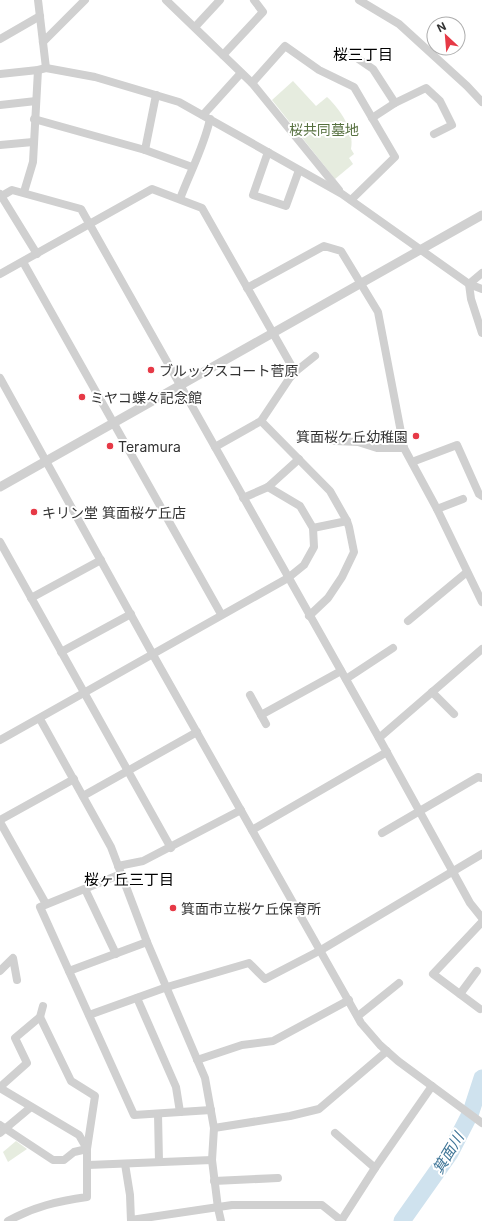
<svg xmlns="http://www.w3.org/2000/svg" width="482" height="1221" font-family="Inter,'Noto Sans JP',sans-serif">
<style>
.green{fill:#e6ecdf}
.lines{fill:none;stroke-linecap:round;stroke-linejoin:round}
.river{stroke:#cfe2ee;stroke-width:17}
.minor{stroke:#d0d0d0;stroke-width:8}
.tertiary{stroke:#d0d0d0;stroke-width:9}
.poi-dot{fill:#e63946;stroke:#fff;stroke-width:1.5}
.labels{text-anchor:middle;dominant-baseline:central;stroke-width:4;stroke-linejoin:round;paint-order:stroke}
.park-label{font-size:14px;fill:#56703f;stroke:#fff}
.poi-label{font-size:14px;fill:#333;stroke:#fff;text-anchor:start}
.neighbourhood-label{font-size:15px;fill:#000;stroke:#fff}
.water-label{font-size:15px;font-style:italic;fill:#3f7597;stroke:#fff}
</style>
<rect width="100%" height="100%" fill="#fff"/>
<g class="green">
<path d="M 293,81 L 316,106 L 327,97 C 340,109 355,131 351,149 L 354,154 L 349,158 L 353,164 L 335,179 L 272,100 Z"/>
<polygon points="16,1141 27,1149 8,1162 3,1152"/>
</g>
<g class="lines">
<polyline class="river" points="402,1221 450,1153 471,1112 482,1078"/>
<g class="minor">
<polyline points="38,0 46,68"/>
<polyline points="166,0 252,83 339,190"/>
<polyline points="359,0 399,24 467,86 482,102"/>
<polyline points="195,27 220,0"/>
<polyline points="0,39 40,16"/>
<polyline points="43,42 85,0"/>
<polyline points="345,50 373,69 395,103"/>
<polyline points="223,55 263,12 254,0"/>
<polyline points="0,74 38,70 46,68 95,77 179,102 342,194 469,284 482,289"/>
<polyline points="252,83 285,46 319,70 354,87 395,157 351,200"/>
<polyline points="0,105 36,101"/>
<polyline points="203,115 241,73"/>
<polyline points="372,118 395,103 426,88 440,101 452,125 434,134"/>
<polyline points="34,119 145,150 192,167"/>
<polyline points="0,145 33,142"/>
<polyline points="145,150 156,95"/>
<polyline points="268,152 253,195 286,206 299,170"/>
<polyline points="24,192 33,162 38,70"/>
<polyline points="0,194 37,254"/>
<polyline points="0,197 12,190 81,209 379,738 453,872 470,903 482,918"/>
<path d="M 180,199 C 190,172 204,147 210,119"/>
<polyline points="23,262 221,614"/>
<polyline points="482,273 469,284 471,299 482,333"/>
<polyline points="0,274 152,189 202,208 295,372"/>
<polyline points="247,288 324,246 341,251 378,312 404,448 437,509 482,602"/>
<polyline points="0,378 152,653 361,1023 380,1045 398,1061 482,1123"/>
<polyline points="261,421 330,491 347,521 349,527 354,552 342,577 328,598 309,616"/>
<polyline points="335,441 358,442 377,448 404,448"/>
<polyline points="215,447 261,421 289,379 295,372 315,356"/>
<polyline points="412,462 457,445 479,494 482,496"/>
<polyline points="243,498 268,487 299,459"/>
<polyline points="437,509 463,499"/>
<polyline points="313,528 347,521"/>
<polyline points="0,542 171,848"/>
<polyline points="31,598 101,560"/>
<polyline points="408,621 467,572"/>
<polyline points="61,652 131,614"/>
<polyline points="346,679 393,648"/>
<polyline points="432,692 454,714"/>
<polyline points="250,695 266,724"/>
<polyline points="261,715 341,671"/>
<polyline points="40,719 111,847 147,942 205,1078 214,1128 212,1160 218,1208 221,1221"/>
<polyline points="379,738 482,649"/>
<polyline points="0,740 288,578 304,565 314,547 313,528 300,506 268,487"/>
<polyline points="83,796 197,732"/>
<polyline points="0,820 74,779"/>
<polyline points="0,822 46,904"/>
<polyline points="252,830 387,752"/>
<polyline points="382,833 478,777 482,778"/>
<polyline points="118,866 143,861 241,810"/>
<polyline points="121,874 40,907 134,1115 211,1110"/>
<polyline points="85,889 116,954"/>
<polyline points="0,971 13,958 17,980"/>
<polyline points="69,971 147,942"/>
<polyline points="460,994 477,971"/>
<polyline points="137,998 176,1087 180,1112"/>
<polyline points="480,1009 433,974 482,922"/>
<polyline points="89,1015 167,987 249,963 265,979 321,950 482,854"/>
<polyline points="358,1016 399,983"/>
<polyline points="197,1060 242,1045 273,1041 349,1000"/>
<polyline points="0,1087 27,1063 15,1038 40,1017 43,1006"/>
<path d="M 0,1088 L 79,1135 L 87,1149 L 87,1197 C 58,1201 33,1207 8,1221"/>
<polyline points="158,1114 159,1162"/>
<polyline points="0,1125 53,1160 64,1160 74,1152 87,1149 95,1096 71,1081 40,1017"/>
<polyline points="214,1128 290,1116 319,1109 387,1051"/>
<polyline points="0,1133 31,1107"/>
<polyline points="335,1133 375,1168"/>
<polyline points="125,1164 130,1195 131,1221"/>
<polyline points="88,1165 212,1160"/>
<polyline points="214,1181 278,1178"/>
<polyline points="131,1220 232,1205 322,1205 342,1221"/>
<polyline points="341,1221 375,1168 432,1086"/>
</g>
<polyline class="tertiary" points="0,487 482,215"/>
</g>
<g class="poi-dot">
<circle cx="151" cy="370" r="4"/>
<circle cx="82" cy="397" r="4"/>
<circle cx="416" cy="436" r="4"/>
<circle cx="110" cy="446" r="4"/>
<circle cx="34" cy="512" r="4"/>
<circle cx="173" cy="908" r="4"/>
</g>
<g class="labels">
<g class="park-label">
<text x="324" y="129">桜共同墓地</text>
</g>
<g class="poi-label">
<text x="159" y="370">ブルックスコート菅原</text>
<text x="90" y="397">ミヤコ蝶々記念館</text>
<text x="408" y="436" text-anchor="end">箕面桜ケ丘幼稚園</text>
<text x="118" y="446">Teramura</text>
<text x="42" y="512">キリン堂 箕面桜ケ丘店</text>
<text x="181" y="908">箕面市立桜ケ丘保育所</text>
</g>
<g class="neighbourhood-label">
<text x="363" y="54">桜三丁目</text>
<text x="129" y="879">桜ヶ丘三丁目</text>
</g>
<g class="water-label">
<text transform="translate(448 1153) rotate(-59)">箕面川</text>
</g>
</g>
<g transform="translate(446 36) rotate(334)"><circle r="19" fill="#ffffff" stroke="#adadad"/>
<path d="M0-3L7 15L0 10L-7 15Z" fill="#e63946"/>
<text y="-6" font-size="11" font-weight="bold" text-anchor="middle" fill="#333333">N</text>
</g>
</svg>
